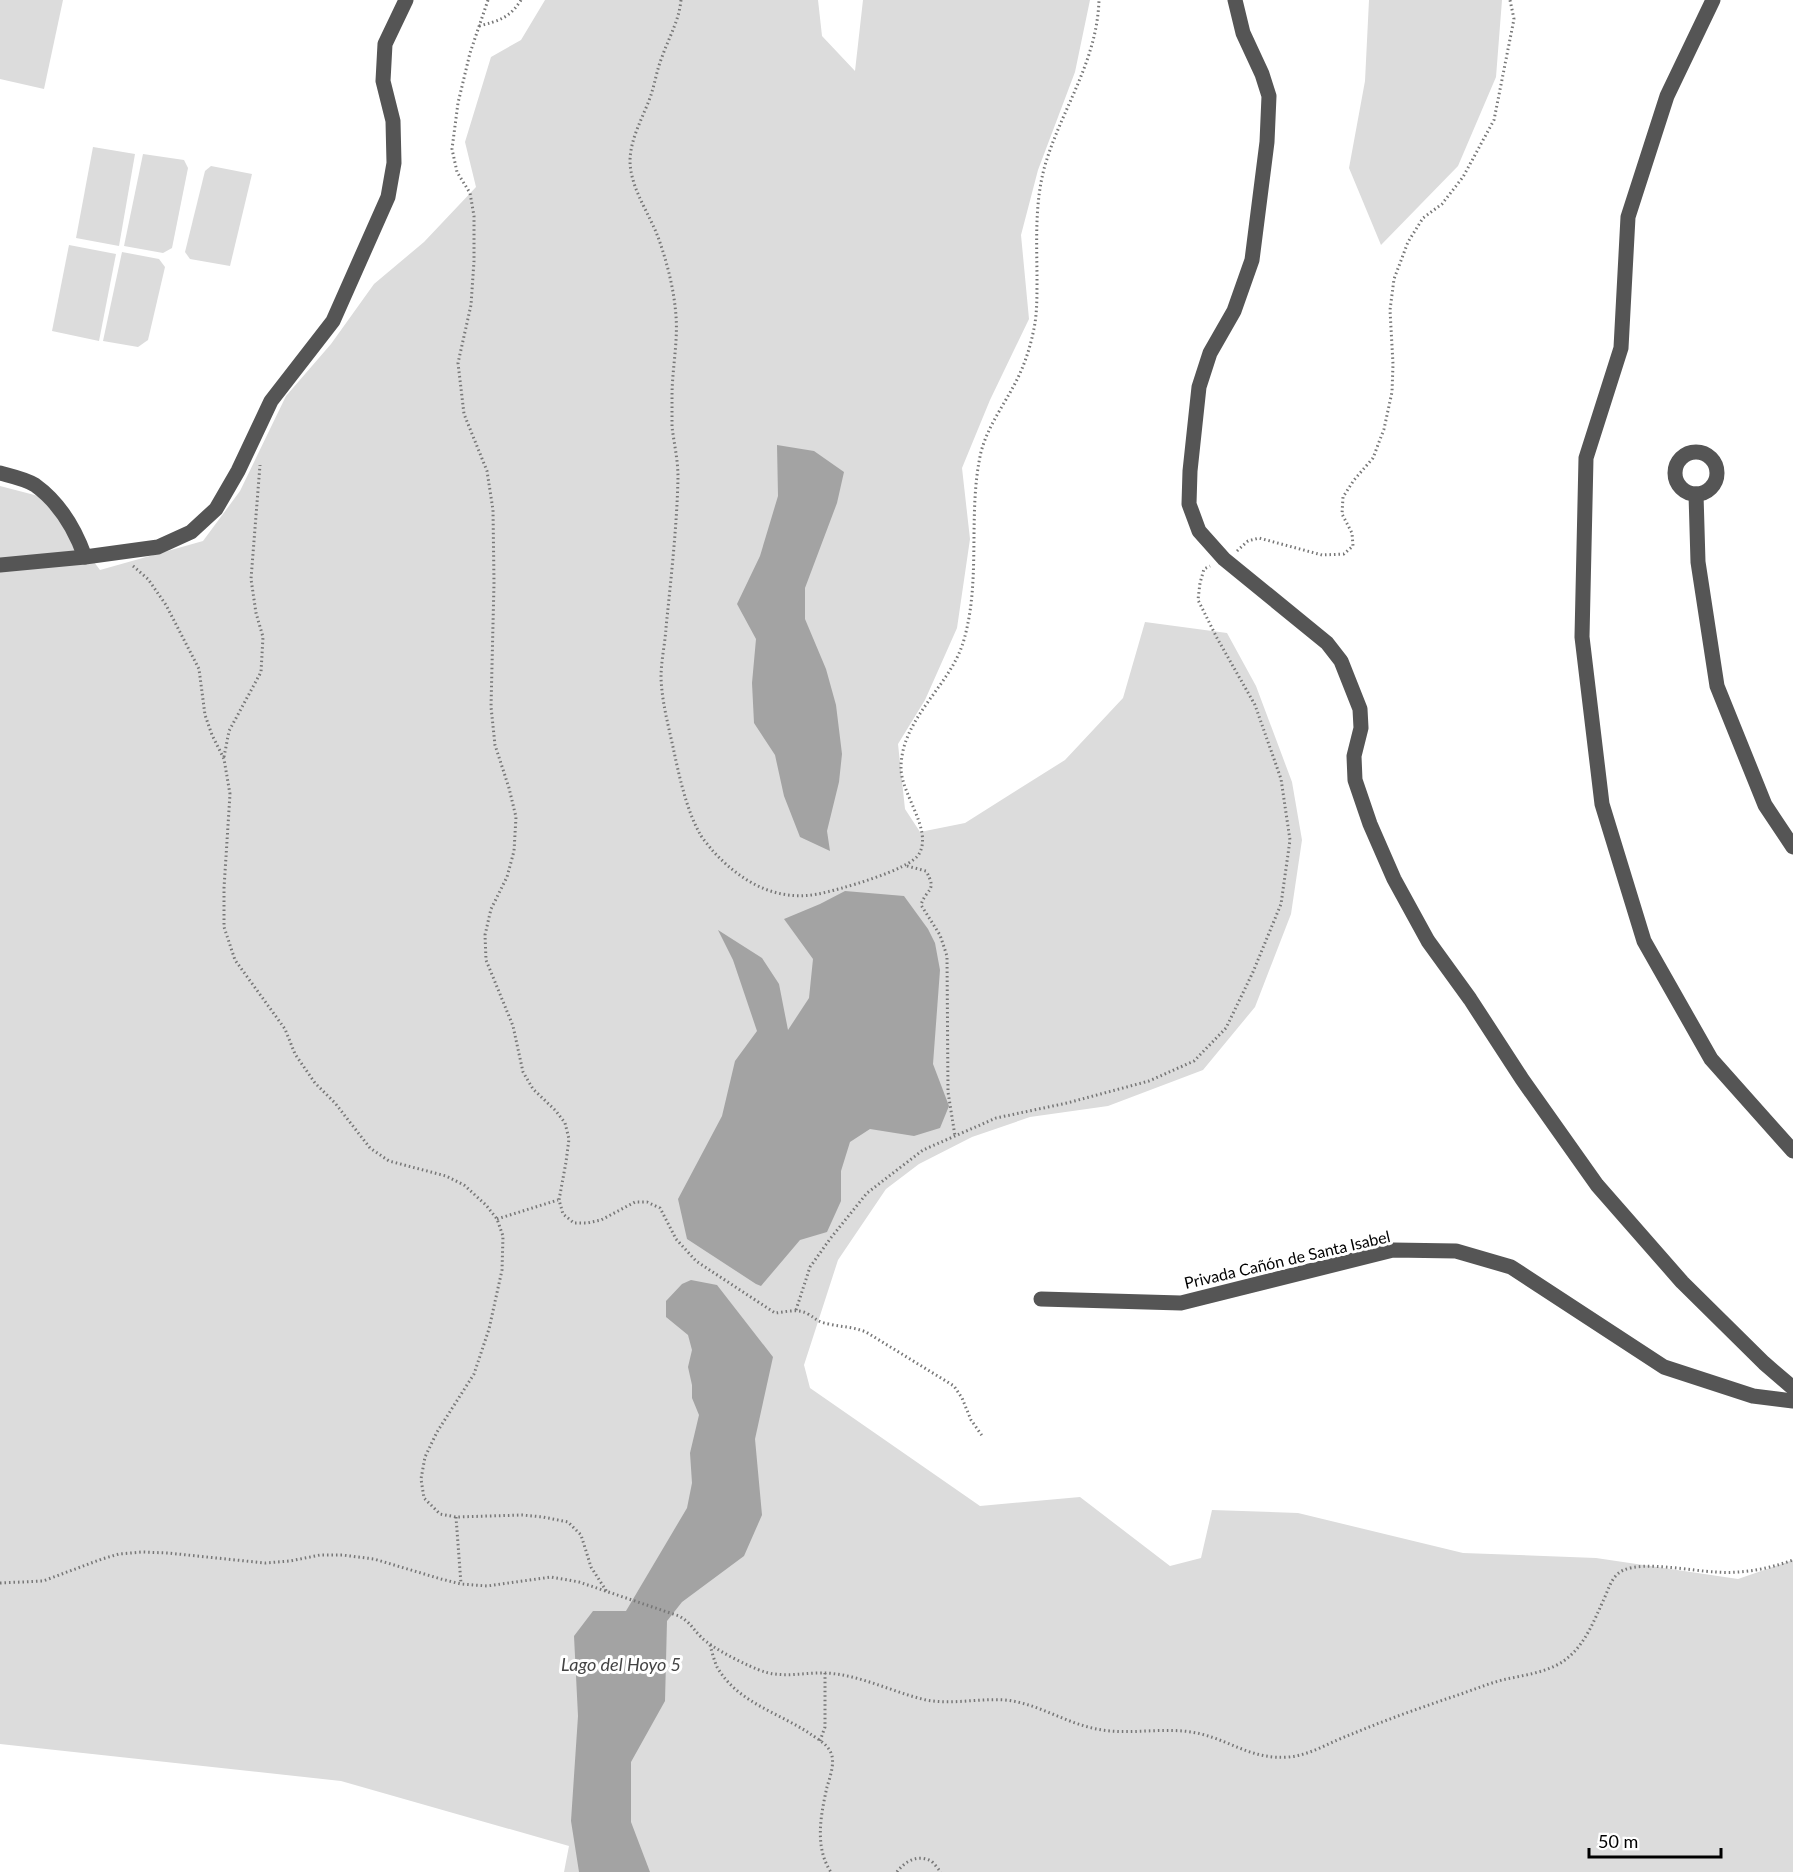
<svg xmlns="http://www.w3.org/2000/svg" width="1793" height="1872" font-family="Lato,sans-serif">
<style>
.green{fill:#dcdcdc}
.water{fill:#a3a3a3}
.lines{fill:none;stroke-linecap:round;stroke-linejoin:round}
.path{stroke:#777;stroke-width:3;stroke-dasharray:1.5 3;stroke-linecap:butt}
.minor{stroke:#555;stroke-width:15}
.labels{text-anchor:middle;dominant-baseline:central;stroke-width:6;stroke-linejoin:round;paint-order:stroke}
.street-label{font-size:16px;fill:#000;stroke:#fff}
.water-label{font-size:18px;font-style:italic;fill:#444;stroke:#fff}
</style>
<rect width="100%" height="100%" fill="#fff"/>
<g class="green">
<polygon points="0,0 63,0 44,89 0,79"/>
<polygon points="545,0 818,0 822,36 855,71 863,0 1090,0 1075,72 1038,170 1021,235 1029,319 990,400 962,468 970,539 957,628 925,700 898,744 905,809 920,832 965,823 1065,760 1123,698 1145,622 1227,633 1256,686 1292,782 1302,840 1291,914 1255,1007 1203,1070 1108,1106 1030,1117 972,1137 919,1164 886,1189 838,1260 804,1365 810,1388 980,1506 1080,1497 1170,1566 1201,1558 1212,1510 1298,1513 1463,1553 1596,1558 1738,1579 1793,1560 1793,1872 564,1872 569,1846 341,1781 0,1744 0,486 46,498 100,570 203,541 240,491 286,396 331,344 374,284 424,242 476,187 465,142 491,57 521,40"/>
<polygon points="1369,0 1502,0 1496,77 1458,166 1381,245 1349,168 1365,81"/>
<polygon points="93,147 135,154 119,246 76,238"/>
<polygon points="143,154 184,160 188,168 172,248 163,253 124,246"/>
<polygon points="211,166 252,174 230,266 190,259 185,252 205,171"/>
<polygon points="69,245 116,254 99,341 52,331"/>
<polygon points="122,252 159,259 165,267 148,340 138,347 103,341"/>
</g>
<g class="water">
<polygon points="777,445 814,451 844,472 837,503 805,588 805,619 826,669 836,705 842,754 839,782 827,831 830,851 800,837 784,796 775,755 754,723 752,683 756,639 737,604 760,556 778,496"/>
<polygon points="845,891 904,896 928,929 935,943 940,970 933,1064 949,1106 940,1128 914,1136 870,1129 850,1142 841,1171 841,1201 827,1232 800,1240 761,1286 756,1284 687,1239 678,1199 722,1116 735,1061 757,1031 733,960 718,930 762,958 779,984 788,1030 809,998 813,959 784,919 820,904"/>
<polygon points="691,1280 717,1285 773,1357 755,1439 762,1515 744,1556 682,1602 667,1621 665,1701 631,1762 631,1822 650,1872 579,1872 571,1821 578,1716 574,1636 593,1611 626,1611 687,1508 692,1483 690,1453 699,1415 692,1398 692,1385 688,1367 692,1350 688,1335 666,1317 666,1301 682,1284"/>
</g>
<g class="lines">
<g class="path">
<path d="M 488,0 L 470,53 L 458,103 L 452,149 L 457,172 L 470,193 L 474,216 L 474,261 L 471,305 L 458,363 L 464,414 L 487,471 L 493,510 L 494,583 L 491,707 L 495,745 L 509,788 L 516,817 L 514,851 L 507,877 L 491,909 L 485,935 L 486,960 L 513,1026 L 523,1072 L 533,1089 L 556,1111 L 565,1123 L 569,1139 L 566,1162 L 559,1200 L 563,1214 L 574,1223 L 587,1223 L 601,1220 L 635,1202 L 647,1202 L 660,1208 L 676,1239 L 696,1261 L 775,1313 C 786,1312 798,1308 808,1314 C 817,1319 817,1322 829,1324 C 842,1327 854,1327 866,1332 L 954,1386 L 962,1398 L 971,1420 L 983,1437"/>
<path d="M 681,0 C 679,21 669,37 662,57 C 657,69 655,83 651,95 C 643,118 630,138 630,162 C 631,189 649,213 658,237 C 667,262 674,289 676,316 C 678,343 672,370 672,396 C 672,406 672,417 672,427 C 674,443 678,460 678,477 C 677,526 671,578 666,628 C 665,644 661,661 661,678 C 662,702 668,724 673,747 C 679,775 686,809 700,834 C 702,838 709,846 712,850 C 740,881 775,902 818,894 C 838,890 910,870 919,854 C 933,830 901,794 901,768 C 901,719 949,687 963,643 C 982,581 967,514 981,452 C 987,429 1001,409 1012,389 C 1024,368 1031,346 1035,323 C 1037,310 1037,296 1037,282 C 1037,242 1034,201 1046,162 C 1063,107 1097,61 1099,0"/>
<path d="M 479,26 C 498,21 510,18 521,0"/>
<polyline points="1237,551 1248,541 1259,538 1322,555 1344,554 1353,546 1352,533 1342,514 1343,497 1354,480 1373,458 1384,429 1392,392 1393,364 1390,310 1394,279 1408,242 1423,218 1442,204 1463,177 1494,120 1514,19 1510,0"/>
<polyline points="133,566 148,579 166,605 199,669 205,715 212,735 224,759 230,794 224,888 224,927 235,960 285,1029 295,1054 315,1083 335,1103 370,1148 389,1161 446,1176 464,1185 486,1205 497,1219 503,1236 502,1270 489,1329 474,1374 437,1432 425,1457 421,1479 424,1498 440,1514 456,1517 522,1515 543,1517 568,1522 581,1535 591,1567 607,1592"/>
<polyline points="224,757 229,731 261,672 263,637 256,613 251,579 260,465"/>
<path d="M 907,866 L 926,871 C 938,892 926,888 921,905 L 940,935 L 947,956 L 948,1092 L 955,1136"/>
<polyline points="497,1219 558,1200"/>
<polyline points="796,1310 810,1267 830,1239 867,1193 923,1150 996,1118 1067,1103 1149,1081 1194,1061 1226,1028 1253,972 1281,904 1290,840 1281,779 1255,705 1217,638 1198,600 1200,583 1204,569 1210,566"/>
<polyline points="456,1517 461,1584"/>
<path d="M 0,1583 L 43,1581 L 102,1559 L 119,1554 L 142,1552 L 168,1553 L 265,1563 L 290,1561 L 320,1555 L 342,1555 L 374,1559 L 441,1579 L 461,1584 L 487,1586 L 551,1577 L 579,1582 L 679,1616 C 691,1623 692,1628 701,1637 C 713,1649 749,1667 765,1672 C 785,1678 806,1672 826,1673 C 861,1675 892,1692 926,1700 C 953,1705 978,1698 1005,1700 C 1036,1703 1062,1721 1092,1728 C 1128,1737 1166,1725 1201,1734 C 1233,1742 1253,1760 1289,1757 C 1311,1755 1332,1741 1352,1734 C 1388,1719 1425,1706 1461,1694 C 1475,1689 1488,1684 1502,1680 C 1519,1676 1538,1674 1555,1666 C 1582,1653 1592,1625 1604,1599 C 1609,1588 1612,1575 1624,1570 C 1643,1561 1693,1571 1715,1572 C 1742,1574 1768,1569 1793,1560"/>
<path d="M 710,1645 C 712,1652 714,1660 717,1667 C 737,1702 777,1712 809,1733 C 816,1738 826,1743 830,1751 C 836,1761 830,1777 827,1787 C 821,1814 814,1847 831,1872"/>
<polyline points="820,1741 825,1727 825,1673"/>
<path d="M 897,1872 C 905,1861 918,1854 931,1861 C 934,1863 938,1869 941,1872"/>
</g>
<g class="minor">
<polyline points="1235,0 1243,33 1262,74 1269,96 1267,142 1252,260 1234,311 1210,353 1199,387 1190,471 1189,504 1199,531 1224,559 1327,643 1341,661 1360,709 1361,728 1354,756 1355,780 1370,824 1394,879 1428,941 1470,999 1522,1079 1597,1185 1682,1282 1764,1363 1793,1388"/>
<polyline points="1713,0 1667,96 1628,217 1621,348 1586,458 1582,637 1602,804 1644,941 1711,1059 1793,1151"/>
<circle cx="1696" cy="473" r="21"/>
<path d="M 0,473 C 11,476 26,479 35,485 C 60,503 75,529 85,557"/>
<polyline points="1696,494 1698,562 1717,686 1765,805 1793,847"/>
<polyline points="0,565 85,557 158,547 191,532 216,509 238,471 271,401 333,321 388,197 394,163 393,121 383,81 385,44 406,0"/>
<polyline points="1041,1299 1181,1303 1393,1250 1456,1251 1511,1267 1664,1367 1753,1396 1793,1401"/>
</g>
</g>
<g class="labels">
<g class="street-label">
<text transform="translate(1287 1259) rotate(-13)">Privada Cañón de Santa Isabel</text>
</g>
<g class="water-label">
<text x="621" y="1664">Lago del Hoyo 5</text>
</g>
</g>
<path d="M1589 1848v9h132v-9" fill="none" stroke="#000000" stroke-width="3"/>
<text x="1598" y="1848" font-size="18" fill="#000000" stroke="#ffffff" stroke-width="4.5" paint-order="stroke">50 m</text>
</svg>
